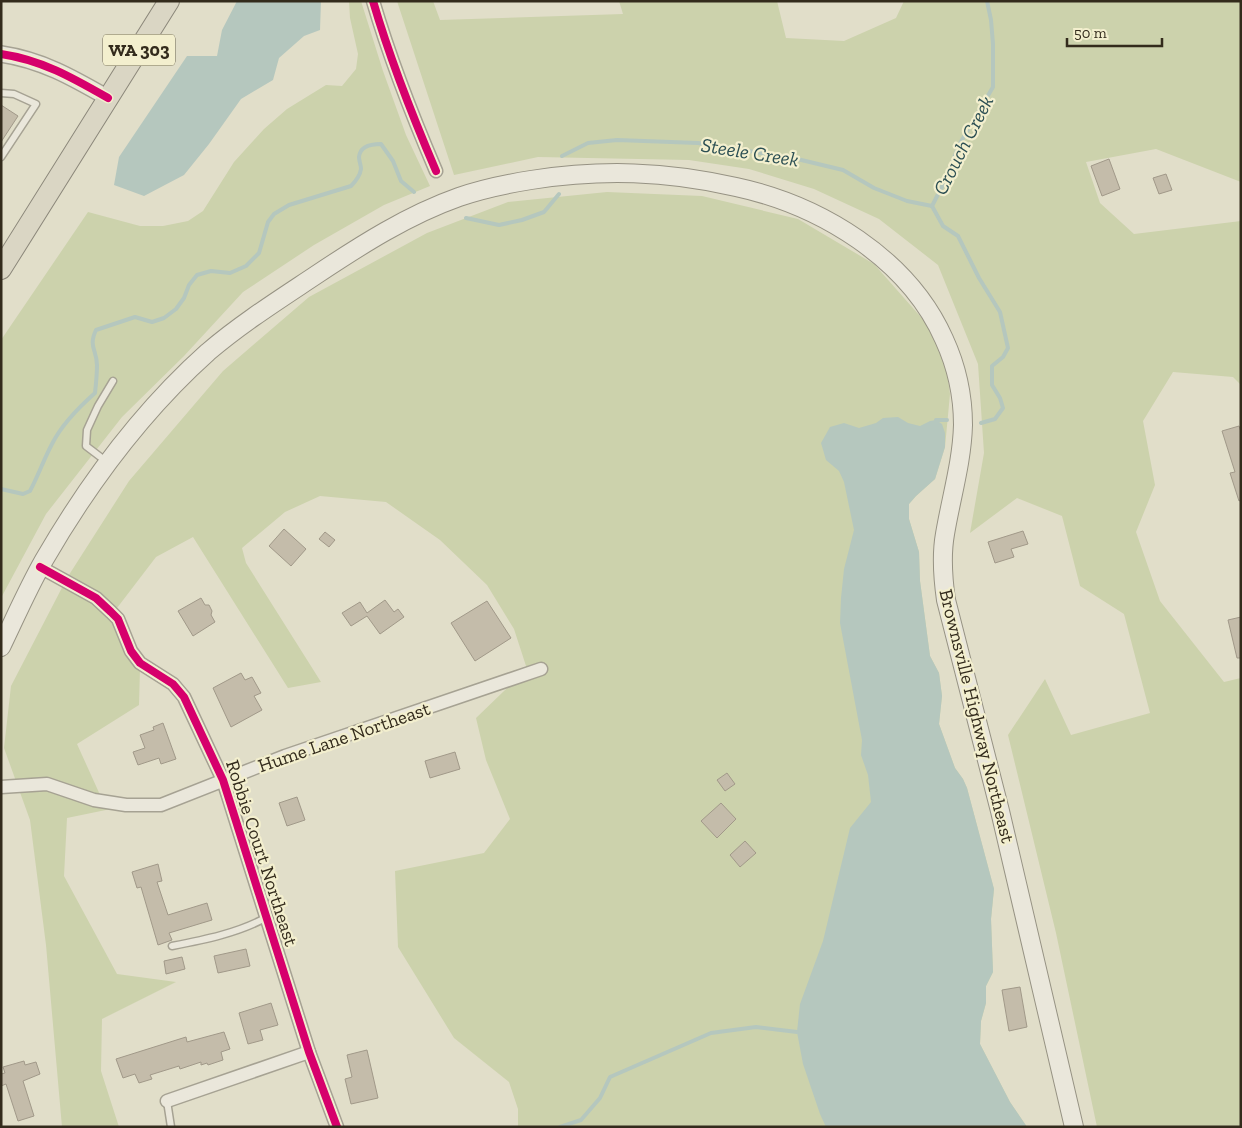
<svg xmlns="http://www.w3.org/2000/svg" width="1242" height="1128" font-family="'Zilla Slab',serif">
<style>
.green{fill:#ccd2ac}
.water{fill:#b5c7be}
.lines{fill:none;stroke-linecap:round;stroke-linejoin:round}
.stream{stroke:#b5c7be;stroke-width:4}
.building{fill:#c4bcaa;stroke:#a19989}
.service-casing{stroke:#a6a293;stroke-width:9}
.minor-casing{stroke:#a6a293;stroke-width:15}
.tertiary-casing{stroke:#a6a293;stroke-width:18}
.secondary-casing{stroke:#969283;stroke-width:20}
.trunk-casing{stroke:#8b877a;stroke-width:22}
.service{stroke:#eae7db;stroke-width:6}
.minor{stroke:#eae7db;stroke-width:12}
.tertiary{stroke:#eae7db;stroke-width:15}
.secondary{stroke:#eae7db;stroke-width:18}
.trunk{stroke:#dad6c4;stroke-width:20}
.cycleway-casing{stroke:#f3efce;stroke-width:11}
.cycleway{stroke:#d6006c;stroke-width:8}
.labels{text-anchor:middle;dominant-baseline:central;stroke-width:4.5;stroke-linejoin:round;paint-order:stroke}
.shield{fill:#f3efce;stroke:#6d6651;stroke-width:1}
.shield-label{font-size:18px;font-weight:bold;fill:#332b1c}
.street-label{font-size:19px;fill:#332b1c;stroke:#f3efce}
.water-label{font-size:20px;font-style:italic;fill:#2c4f53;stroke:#f3efce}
</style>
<rect width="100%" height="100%" fill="#e1dec9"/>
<g class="green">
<polygon points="349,1 361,1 383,71 406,135 430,186 384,205 314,245 243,292 184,356 122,417 46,514 1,598 1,340 88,212 140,226 163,226 188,221 203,211 234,162 264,129 287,109 326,85 342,86 356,69 358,54 350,18"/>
<polygon points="397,1 433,1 440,20 623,14 619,1 777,1 786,38 844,41 896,18 904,1 1241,1 1241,182 1156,149 1086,162 1100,203 1134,234 1241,221 1241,385 1233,377 1173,372 1143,421 1155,485 1136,532 1160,601 1224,682 1241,678 1241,1127 1097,1127 1056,933 1008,735 1045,679 1071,735 1150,713 1124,614 1080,586 1062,516 1017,498 970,533 984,453 978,364 938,265 879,219 814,189 749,169 689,160 538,157 454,175"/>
<polygon points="607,192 702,196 798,219 874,264 935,333 947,371 950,394 945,447 935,479 916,496 909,504 909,519 919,552 920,581 930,656 939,673 942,696 939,724 955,768 963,779 967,788 994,889 991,919 993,972 986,986 986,1003 981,1021 980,1044 1010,1102 1027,1127 518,1127 518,1109 509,1082 454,1038 398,947 395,871 484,853 510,819 486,760 476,718 527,669 514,629 487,585 440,540 386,502 320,496 285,512 242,548 246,563 321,682 288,688 193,537 156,557 117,608 140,669 139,705 77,744 101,797 130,805 67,818 64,876 117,974 176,982 102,1019 101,1071 119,1127 62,1127 46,945 30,820 4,748 11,686 67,578 129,481 223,371 309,297 427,233 508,202"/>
</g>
<g class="water">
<polygon points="237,1 321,1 320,30 304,36 279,58 273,80 241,99 209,144 184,175 144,196 114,185 119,157 187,56 217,56 222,30"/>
<polygon points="898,417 908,423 920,426 930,421 936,420 942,424 945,433 945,447 935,479 916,496 909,504 909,519 919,552 920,581 930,656 939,673 942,696 939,724 955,768 963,779 967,788 994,889 991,919 993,972 986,986 986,1003 981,1021 980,1044 1010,1102 1027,1127 826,1127 820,1114 803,1064 797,1032 800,1004 823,941 850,828 871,802 868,775 861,755 862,740 840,623 841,598 844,569 854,530 844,482 839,471 826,460 821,443 830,427 844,423 859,428 876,423 883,418"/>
</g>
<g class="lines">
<g class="stream">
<polyline points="562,156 588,143 617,140 698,143 793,158 843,170 874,188 907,201 932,206"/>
<polyline points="932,206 943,226 958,236 979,278 1000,312 1008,348 1003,357 992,366 992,385 1000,398 1003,408 995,419 981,423"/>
<polyline points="932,206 946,179 959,145 993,87 993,44 991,20 987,1"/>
<polyline points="466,218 499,225 522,220 544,212 559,194"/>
<polyline points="936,420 947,420"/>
<path d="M 1,489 L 23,494 L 30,491 C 38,476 44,459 52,444 C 62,424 78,408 95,393 C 96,384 97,374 97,365 C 97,350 88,347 96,330 L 135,317 L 152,322 L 164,318 L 176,309 L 184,298 L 189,285 L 197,275 L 211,271 L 230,273 L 246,266 L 259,253 L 268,222 L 274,214 L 289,205 L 351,186 C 356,181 360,176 361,169 C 361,165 359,161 359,157 C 360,146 372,144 381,144 L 393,161 L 401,181 L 414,192"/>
<polyline points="560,1127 581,1120 600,1098 610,1077 711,1033 756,1027 797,1032"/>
</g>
</g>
<g class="building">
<polygon points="1,105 18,116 1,142"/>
<polygon points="1109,159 1120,189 1102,196 1091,166"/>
<polygon points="1166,174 1172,190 1159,194 1153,178"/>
<polygon points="1239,426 1241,432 1241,500 1239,501 1230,473 1235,472 1222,431"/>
<polygon points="284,529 306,549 291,566 269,546"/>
<polygon points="1023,531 1028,544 1011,549 1014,557 995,563 988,542"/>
<polygon points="325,532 335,540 329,547 319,539"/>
<polygon points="201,598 205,605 209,605 212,611 211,615 215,622 193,636 178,611"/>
<polygon points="385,600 394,612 398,609 404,617 380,634 367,616 351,626 342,613 360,602 367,613"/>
<polygon points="487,601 511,638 475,661 451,623"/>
<polygon points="1241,617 1241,658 1237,658 1228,620"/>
<polygon points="241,673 245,680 252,677 261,693 254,696 262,710 231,727 213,688"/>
<polygon points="163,723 176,759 161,764 159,758 138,765 133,752 145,748 140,735 154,730 153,727"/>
<polygon points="455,752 460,769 430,778 425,761"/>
<polygon points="727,773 735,784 725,791 717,780"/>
<polygon points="297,797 305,820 287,826 279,803"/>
<polygon points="721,803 736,819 717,838 701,821"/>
<polygon points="745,841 756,853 740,867 730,855"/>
<polygon points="158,864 162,881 157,882 168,915 207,903 212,920 169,933 172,940 158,945 141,887 137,888 132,872"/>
<polygon points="246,949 250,966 218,973 214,956"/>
<polygon points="182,957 185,969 166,974 164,961"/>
<polygon points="1020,987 1027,1027 1009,1031 1002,990"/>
<polygon points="271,1003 278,1025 260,1030 263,1040 248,1044 239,1013"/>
<polygon points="224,1032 230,1049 221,1052 223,1060 208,1065 207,1063 201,1065 201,1062 180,1069 179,1066 150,1075 152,1079 139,1083 135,1074 123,1078 116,1059 186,1037 187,1042"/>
<polygon points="367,1050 378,1098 351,1104 345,1079 352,1077 347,1055"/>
<polygon points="24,1061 25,1065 36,1062 40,1074 23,1081 34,1116 18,1121 6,1084 1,1086 1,1074 5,1073 3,1067"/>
</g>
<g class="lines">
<defs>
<g id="service">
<polyline points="1,93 14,94 36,104 1,157"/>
<polyline points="107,462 86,446 87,430 98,406 113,381"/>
<path d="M 172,946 C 203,940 239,933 267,917"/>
<polyline points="167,1101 171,1127"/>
</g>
<g id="minor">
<path d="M 373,1 C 390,59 412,115 436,171"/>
<polyline points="40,567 96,598 111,612 118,619 131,651 140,663 173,684 184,697 223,780 309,1052 337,1127"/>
<polyline points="1,787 47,784 94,800 126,805 161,805 285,756 541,669"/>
<polyline points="167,1101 309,1052"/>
</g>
<path id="tertiary" d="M 1,54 C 42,60 73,78 108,98"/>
<path id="secondary" d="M 1,647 C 15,618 28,588 44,560 C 88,484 142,411 208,352 C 242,323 280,299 316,275 C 361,245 408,215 459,197 C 482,189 506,184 531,180 C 602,169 666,171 736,187 C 820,205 908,258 944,339 C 956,365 963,395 963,425 C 962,462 951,498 945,534 C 941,556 943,579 946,600 L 1000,811 L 1074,1127"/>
<polyline id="trunk" points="1,269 169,1"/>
</defs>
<use href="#service" class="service-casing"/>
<use href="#minor" class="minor-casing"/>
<use href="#tertiary" class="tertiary-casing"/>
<use href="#secondary" class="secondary-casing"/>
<use href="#trunk" class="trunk-casing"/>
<use href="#service" class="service"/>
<use href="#minor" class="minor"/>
<use href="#tertiary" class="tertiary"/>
<use href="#secondary" class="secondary"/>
<use href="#trunk" class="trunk"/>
<defs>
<g id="cycleway">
<path d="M 373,1 C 390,59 412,115 436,171"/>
<path d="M 1,54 C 42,60 73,78 108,98"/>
<polyline points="40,567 96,598 111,612 118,619 131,651 140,663 173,684 184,697 223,780 309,1052 337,1127"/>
</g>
</defs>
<use href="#cycleway" class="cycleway-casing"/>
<use href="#cycleway" class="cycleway"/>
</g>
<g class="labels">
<rect class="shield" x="103" y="34.5" width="72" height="31" rx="4"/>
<g class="shield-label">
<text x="139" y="50">WA 303</text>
</g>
<g class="street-label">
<text transform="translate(977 716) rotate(76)">Brownsville Highway Northeast</text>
<text transform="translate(344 737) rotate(-19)">Hume Lane Northeast</text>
<text transform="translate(262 853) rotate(72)">Robbie Court Northeast</text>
</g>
<g class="water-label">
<text transform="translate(963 145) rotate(-63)">Crouch Creek</text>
<text transform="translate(750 152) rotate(9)">Steele Creek</text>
</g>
</g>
<rect width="1242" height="1128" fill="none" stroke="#332b1c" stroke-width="5"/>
<path d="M1067 38v8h95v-8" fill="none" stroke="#332b1c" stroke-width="2.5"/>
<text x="1074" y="38" font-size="15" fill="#332b1c" stroke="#f3efce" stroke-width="4" paint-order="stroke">50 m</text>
</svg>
